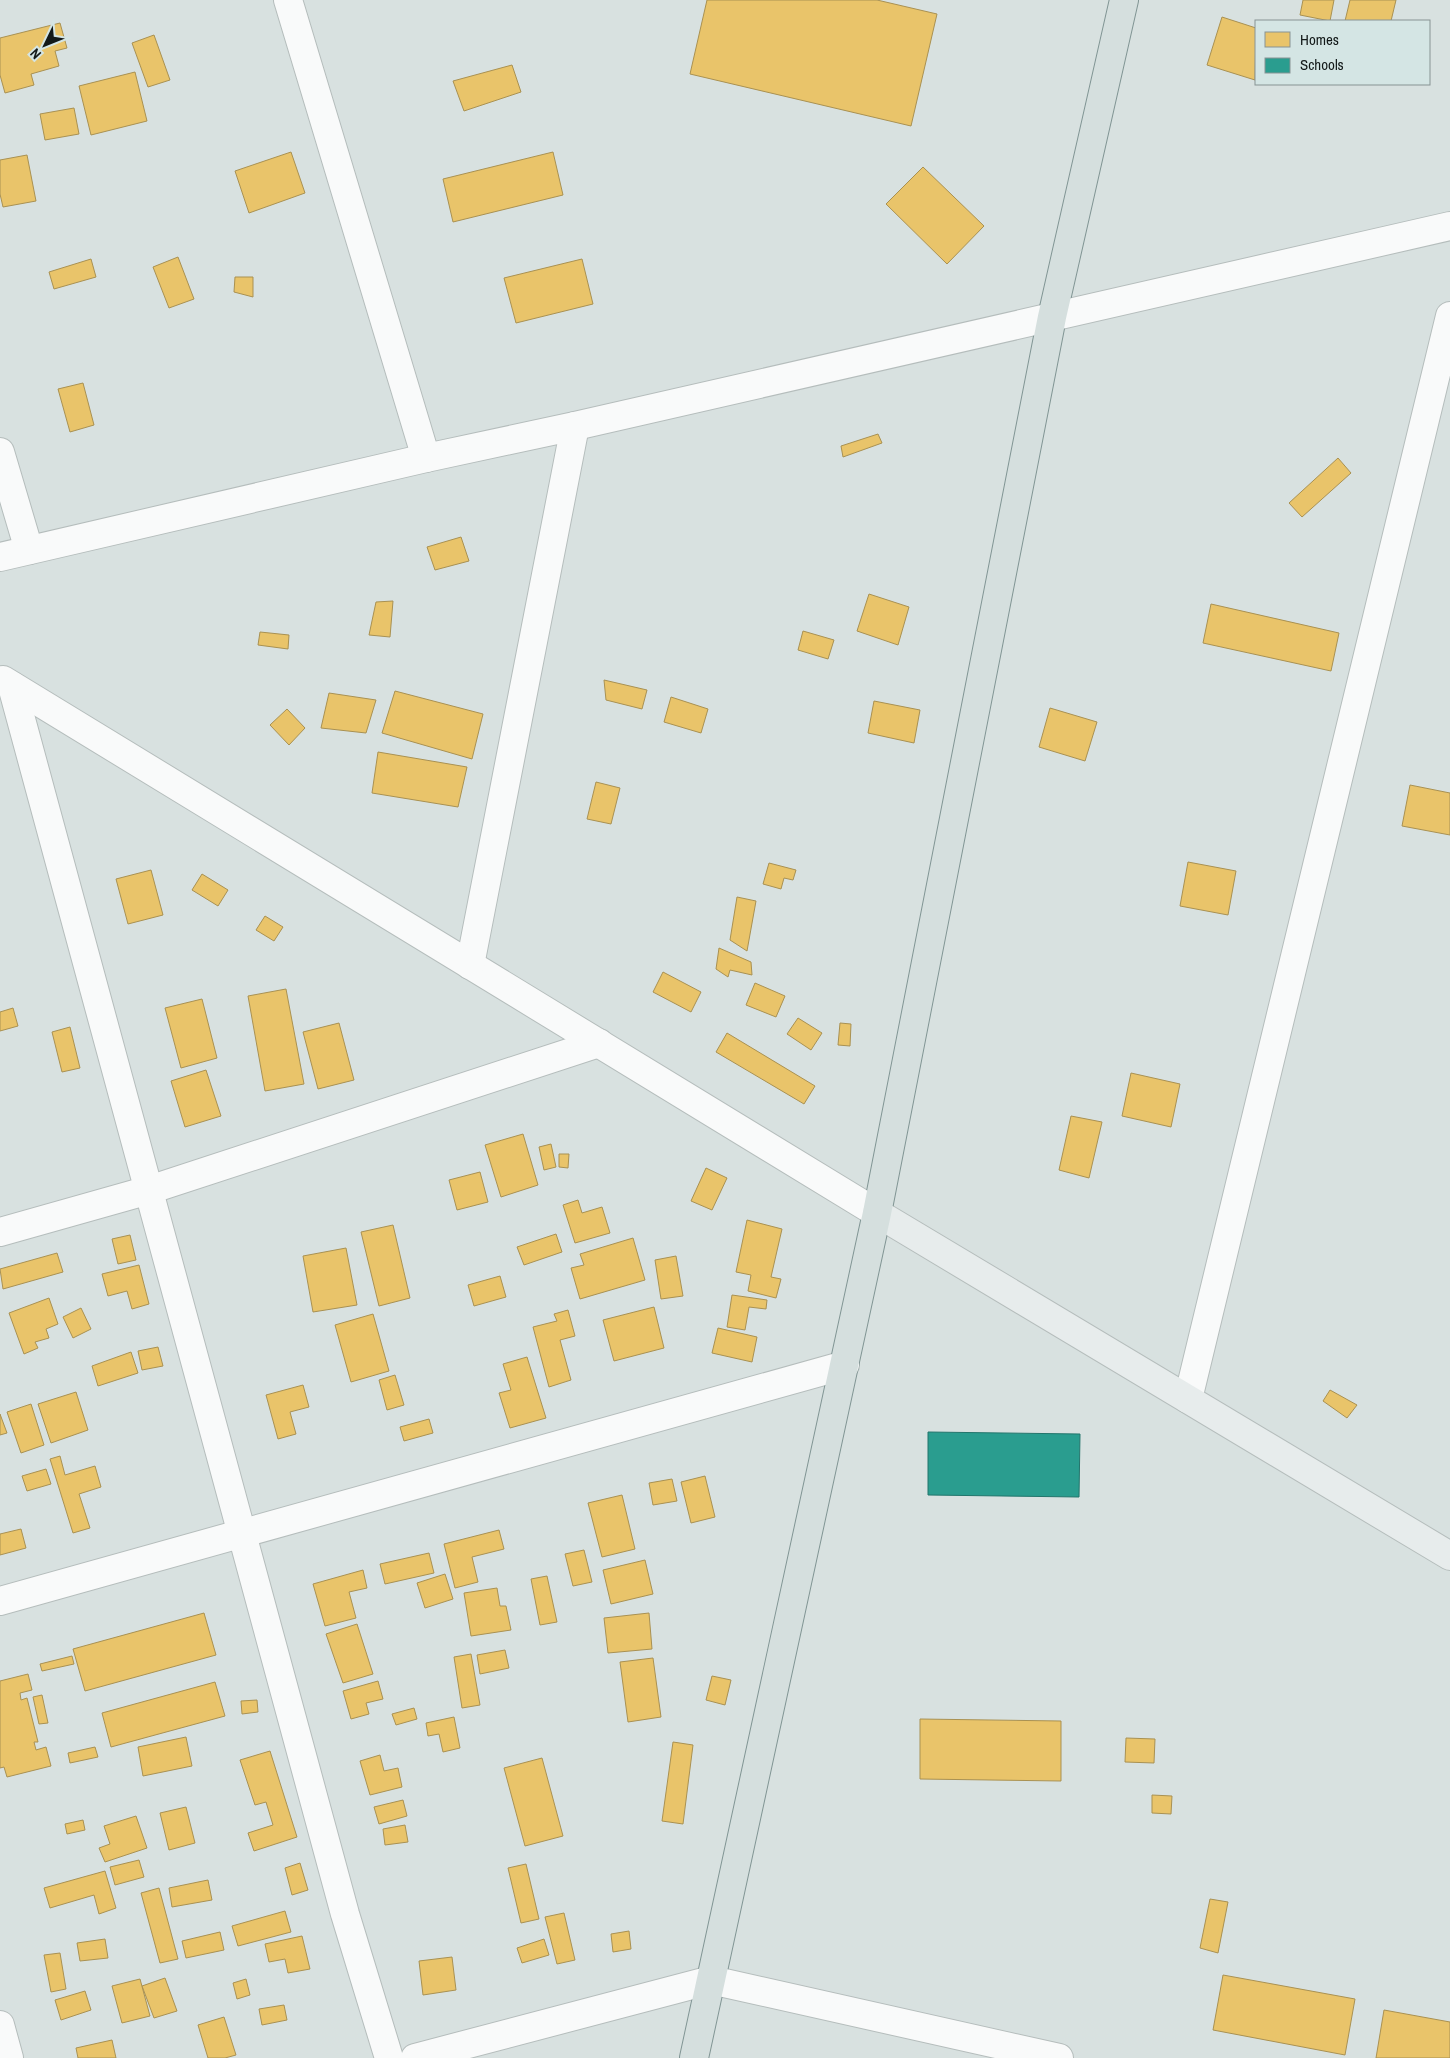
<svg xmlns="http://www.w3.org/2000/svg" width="1450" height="2058" font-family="'Archivo Narrow',sans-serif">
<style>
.homes{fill:#e9c46a;stroke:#a99152}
.schools{fill:#2a9d8f;stroke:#23756c}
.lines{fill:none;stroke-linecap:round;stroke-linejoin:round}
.minor-casing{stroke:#b5bdbc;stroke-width:30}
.secondary-casing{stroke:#b5bdbc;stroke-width:30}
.primary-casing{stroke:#819594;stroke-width:30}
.minor{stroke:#f9fafa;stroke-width:28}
.secondary{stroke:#e7ecec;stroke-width:28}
.primary{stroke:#d5dfde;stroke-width:28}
</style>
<rect width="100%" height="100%" fill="#d8e1e0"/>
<g class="homes">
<polygon points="707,0 877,0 937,14 911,126 690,74"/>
<polygon points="1303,0 1334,0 1330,21 1300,15"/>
<polygon points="1350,0 1396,0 1391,21 1345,21"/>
<polygon points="1222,17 1256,28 1255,80 1207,65"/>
<polygon points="60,23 67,48 55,51 59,66 31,74 34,85 5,93 0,75 0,38"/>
<polygon points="154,35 170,80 148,87 132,43"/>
<polygon points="512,65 521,92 464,111 453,81"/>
<polygon points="135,72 147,121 91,135 79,86"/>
<polygon points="74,108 79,134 45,140 40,114"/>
<polygon points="291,152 305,193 249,213 235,171"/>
<polygon points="553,152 563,195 453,222 443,179"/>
<polygon points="27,155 36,201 3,207 0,194 0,160"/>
<polygon points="923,167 984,226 947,264 886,204"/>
<polygon points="178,257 194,299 169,308 153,267"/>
<polygon points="91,259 96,277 54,289 49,272"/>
<polygon points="582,259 593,304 516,323 504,278"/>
<polygon points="235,277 253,277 253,297 234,292"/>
<polygon points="83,383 94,425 70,432 58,389"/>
<polygon points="878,434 882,443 843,457 841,446"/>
<polygon points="1338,458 1351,473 1302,517 1289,503"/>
<polygon points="461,537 469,561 435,570 427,547"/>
<polygon points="869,594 909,607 898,645 857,631"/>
<polygon points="393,601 390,637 369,635 376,602"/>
<polygon points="1211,604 1339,633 1331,671 1203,643"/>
<polygon points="803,631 834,640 828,659 798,650"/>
<polygon points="260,632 289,635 288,649 258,645"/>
<polygon points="604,680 647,690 642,709 606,700"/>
<polygon points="395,691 483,714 472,759 382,733"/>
<polygon points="329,693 376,700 366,733 321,728"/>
<polygon points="671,697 708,709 701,733 664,722"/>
<polygon points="874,701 920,710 914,743 868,733"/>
<polygon points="1050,708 1097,722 1085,761 1039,747"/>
<polygon points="287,709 305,728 289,745 270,725"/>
<polygon points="378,752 467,767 458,807 372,793"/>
<polygon points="596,782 620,788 611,824 587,819"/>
<polygon points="1410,785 1450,793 1450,835 1402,826"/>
<polygon points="1188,862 1236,871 1228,915 1180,906"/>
<polygon points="769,863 796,870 793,880 784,878 781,889 763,884"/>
<polygon points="151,870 163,915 128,924 116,879"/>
<polygon points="202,874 228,890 218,906 192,890"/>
<polygon points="737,897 756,901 747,951 730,940"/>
<polygon points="265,916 283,927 274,941 256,930"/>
<polygon points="719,948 751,962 752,975 730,970 728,977 716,969"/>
<polygon points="663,972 701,992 691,1012 653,992"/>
<polygon points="755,983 785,996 776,1017 746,1005"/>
<polygon points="286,989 304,1084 265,1091 248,996"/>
<polygon points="202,999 217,1058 181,1068 165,1008"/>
<polygon points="13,1008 18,1026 0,1031 0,1012"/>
<polygon points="798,1018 822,1033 811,1050 787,1034"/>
<polygon points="339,1023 354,1080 318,1089 303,1032"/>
<polygon points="840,1023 851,1024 850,1046 838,1045"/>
<polygon points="70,1027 80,1068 62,1072 52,1032"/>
<polygon points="727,1033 815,1086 804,1104 716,1052"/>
<polygon points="206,1070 221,1116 185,1127 171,1081"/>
<polygon points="1131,1073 1180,1084 1171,1127 1122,1116"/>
<polygon points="1071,1116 1102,1122 1089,1178 1059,1170"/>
<polygon points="523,1134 538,1185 501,1197 485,1145"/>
<polygon points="551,1144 556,1167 544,1170 539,1147"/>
<polygon points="559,1154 569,1154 568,1168 559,1167"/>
<polygon points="706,1168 727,1178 712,1210 691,1201"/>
<polygon points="480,1172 488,1202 457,1210 449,1180"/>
<polygon points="578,1200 582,1213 602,1207 610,1233 575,1243 563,1205"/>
<polygon points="747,1220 782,1229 771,1277 781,1279 776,1298 748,1291 751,1275 736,1272"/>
<polygon points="393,1225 410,1298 379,1306 361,1232"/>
<polygon points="556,1234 562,1252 524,1265 517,1247"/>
<polygon points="130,1235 136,1260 118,1264 112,1239"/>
<polygon points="633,1238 645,1280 580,1299 571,1268 584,1265 580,1254"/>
<polygon points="346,1248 357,1305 313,1312 303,1256"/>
<polygon points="57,1253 63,1272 3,1289 0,1269"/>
<polygon points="676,1256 683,1296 661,1299 655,1260"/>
<polygon points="139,1265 149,1304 132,1309 127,1291 108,1296 102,1274"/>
<polygon points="500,1276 506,1297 474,1306 468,1285"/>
<polygon points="732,1295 767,1300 766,1309 749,1307 745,1330 727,1327"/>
<polygon points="49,1298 58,1324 46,1329 49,1338 35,1342 38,1348 24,1354 9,1313"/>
<polygon points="654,1307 664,1348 614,1361 603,1320"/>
<polygon points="81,1308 91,1329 73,1338 63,1317"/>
<polygon points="568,1310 575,1336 560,1340 571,1380 549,1387 533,1327 557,1321 554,1314"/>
<polygon points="373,1314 389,1371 351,1382 335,1325"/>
<polygon points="718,1328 757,1337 752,1362 712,1353"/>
<polygon points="158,1347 163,1366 142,1370 138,1351"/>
<polygon points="131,1352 138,1373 98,1386 92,1366"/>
<polygon points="527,1357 546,1418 510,1428 499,1393 511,1390 503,1364"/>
<polygon points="395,1375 404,1405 387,1410 379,1380"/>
<polygon points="303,1385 309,1407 290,1412 296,1434 278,1439 266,1395"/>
<polygon points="1330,1390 1357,1405 1347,1418 1323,1401"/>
<polygon points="76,1392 88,1430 51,1443 38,1404"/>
<polygon points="31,1404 44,1445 21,1453 7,1412"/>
<polygon points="0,1414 7,1433 0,1435"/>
<polygon points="429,1419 433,1433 404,1441 400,1427"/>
<polygon points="60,1456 65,1475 95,1466 101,1487 79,1494 90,1528 73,1533 50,1459"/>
<polygon points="46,1469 51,1484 27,1491 22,1476"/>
<polygon points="705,1476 715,1517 691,1523 681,1482"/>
<polygon points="672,1479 677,1501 653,1505 649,1483"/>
<polygon points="622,1495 635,1549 602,1557 588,1503"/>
<polygon points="21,1529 26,1548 0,1555 0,1534"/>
<polygon points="499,1530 504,1549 472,1557 478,1582 455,1588 444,1544"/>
<polygon points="584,1550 592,1582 573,1586 565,1554"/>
<polygon points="429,1553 434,1573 385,1584 380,1564"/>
<polygon points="645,1560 653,1594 611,1604 603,1570"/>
<polygon points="363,1570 367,1588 349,1592 356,1618 325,1626 313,1584"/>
<polygon points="445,1574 453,1599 425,1608 417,1583"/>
<polygon points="547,1576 557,1622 540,1625 531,1579"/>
<polygon points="497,1588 500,1606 506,1606 511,1630 471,1636 464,1593"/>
<polygon points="204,1613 216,1655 85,1691 73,1649"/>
<polygon points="649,1613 652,1649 608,1653 604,1618"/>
<polygon points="357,1624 373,1674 343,1683 326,1634"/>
<polygon points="505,1650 509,1668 480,1674 477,1655"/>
<polygon points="471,1654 480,1705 462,1708 454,1657"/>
<polygon points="72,1656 74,1664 42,1671 40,1664"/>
<polygon points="653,1658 661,1717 628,1722 620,1662"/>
<polygon points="28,1674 32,1690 20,1693 21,1700 27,1698 38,1742 34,1742 36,1750 46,1747 51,1766 7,1777 4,1767 0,1768 0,1681"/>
<polygon points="712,1676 731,1680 725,1705 706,1700"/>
<polygon points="378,1681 383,1699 366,1703 369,1714 351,1719 343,1691"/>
<polygon points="215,1682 225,1716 111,1747 102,1713"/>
<polygon points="42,1695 48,1723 39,1724 33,1697"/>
<polygon points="257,1700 258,1712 242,1714 241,1701"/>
<polygon points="414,1708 417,1719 396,1725 392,1714"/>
<polygon points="454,1717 460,1748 443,1752 439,1734 428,1736 426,1723"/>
<polygon points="920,1719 1061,1721 1061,1781 920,1779"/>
<polygon points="186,1737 192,1766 143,1776 138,1747"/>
<polygon points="1126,1738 1155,1739 1154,1763 1125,1762"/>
<polygon points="673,1742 693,1745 683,1824 662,1821"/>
<polygon points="95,1747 98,1757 70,1763 68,1753"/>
<polygon points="270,1751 297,1837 254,1851 248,1833 273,1825 266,1802 255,1805 240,1760"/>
<polygon points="380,1755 384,1771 398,1768 402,1787 370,1795 360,1761"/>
<polygon points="542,1758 563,1836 525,1846 504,1768"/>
<polygon points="1152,1795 1172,1796 1171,1814 1152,1813"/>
<polygon points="403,1800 407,1816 379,1824 374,1807"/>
<polygon points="186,1807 195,1843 169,1850 160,1813"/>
<polygon points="136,1816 147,1848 105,1862 99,1848 110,1844 104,1826"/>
<polygon points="83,1820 85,1830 67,1834 65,1824"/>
<polygon points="405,1825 408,1842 385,1845 383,1829"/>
<polygon points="139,1860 144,1877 115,1885 110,1867"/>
<polygon points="300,1863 308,1890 292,1895 285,1868"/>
<polygon points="526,1864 539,1919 521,1923 508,1868"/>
<polygon points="105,1871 116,1908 99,1914 94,1895 50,1908 44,1888"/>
<polygon points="208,1880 212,1900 172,1907 169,1888"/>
<polygon points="159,1888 178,1959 160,1963 141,1893"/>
<polygon points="1210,1899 1228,1902 1218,1953 1200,1948"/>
<polygon points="285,1911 291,1932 238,1946 232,1926"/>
<polygon points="564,1913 575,1960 557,1964 545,1917"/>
<polygon points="629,1931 631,1949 613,1952 611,1934"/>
<polygon points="220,1932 224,1950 186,1958 182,1941"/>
<polygon points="302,1936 310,1969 288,1973 285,1959 269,1962 265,1944"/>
<polygon points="105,1939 108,1958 80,1961 77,1943"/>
<polygon points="544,1939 549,1955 522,1963 517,1948"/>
<polygon points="60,1953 66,1989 51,1992 44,1955"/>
<polygon points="452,1957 456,1990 423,1995 419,1961"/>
<polygon points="1223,1975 1355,1999 1345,2055 1213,2030"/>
<polygon points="165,1978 177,2011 154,2018 142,1986"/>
<polygon points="140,1979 150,2016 122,2023 112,1986"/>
<polygon points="246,1979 250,1995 237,1999 233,1983"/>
<polygon points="85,1991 91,2010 61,2020 55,2000"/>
<polygon points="284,2005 287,2020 262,2025 259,2009"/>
<polygon points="1384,2010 1450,2022 1450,2058 1376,2058"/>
<polygon points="224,2017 236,2055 225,2058 208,2058 198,2025"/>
<polygon points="112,2040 116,2058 78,2058 76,2048"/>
</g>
<polygon class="schools" points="928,1432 1080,1434 1079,1497 928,1495"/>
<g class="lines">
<defs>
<g id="minor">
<polyline points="288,0 426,458"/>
<polyline points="0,452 29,550"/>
<polyline points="0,557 426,458 575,426 1450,226"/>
<polyline points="3,680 877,1213"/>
<polyline points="12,686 345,1914 389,2058"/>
<polyline points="470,965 575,426"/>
<polyline points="0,1232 149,1190 599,1043"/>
<polyline points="1188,1399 1450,316"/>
<polyline points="0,1601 845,1365"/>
<polyline points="0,2025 9,2058"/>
<polyline points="415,2058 711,1980 1059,2058"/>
</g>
<polyline id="secondary" points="877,1213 1450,1556"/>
<polyline id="primary" points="694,2058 877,1213 1052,317 1124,0"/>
</defs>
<use href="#minor" class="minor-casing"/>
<use href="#secondary" class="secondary-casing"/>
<use href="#primary" class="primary-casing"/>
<use href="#minor" class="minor"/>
<use href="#secondary" class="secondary"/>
<use href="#primary" class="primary"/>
</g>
<rect x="1255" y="20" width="175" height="65" fill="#d4e5e4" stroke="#879393"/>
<rect x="1265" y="32" width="25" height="15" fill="#e9c46a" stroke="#879393"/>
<text x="1300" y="45" font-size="15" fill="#131919">Homes</text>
<rect x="1265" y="58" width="25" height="15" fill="#2a9d8f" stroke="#879393"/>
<text x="1300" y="70" font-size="15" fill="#131919">Schools</text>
<g transform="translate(45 45) rotate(227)" stroke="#d4e5e4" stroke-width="4" paint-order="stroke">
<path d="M0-4L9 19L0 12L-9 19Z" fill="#131919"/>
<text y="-8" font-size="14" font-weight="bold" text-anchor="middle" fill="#131919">N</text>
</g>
</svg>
